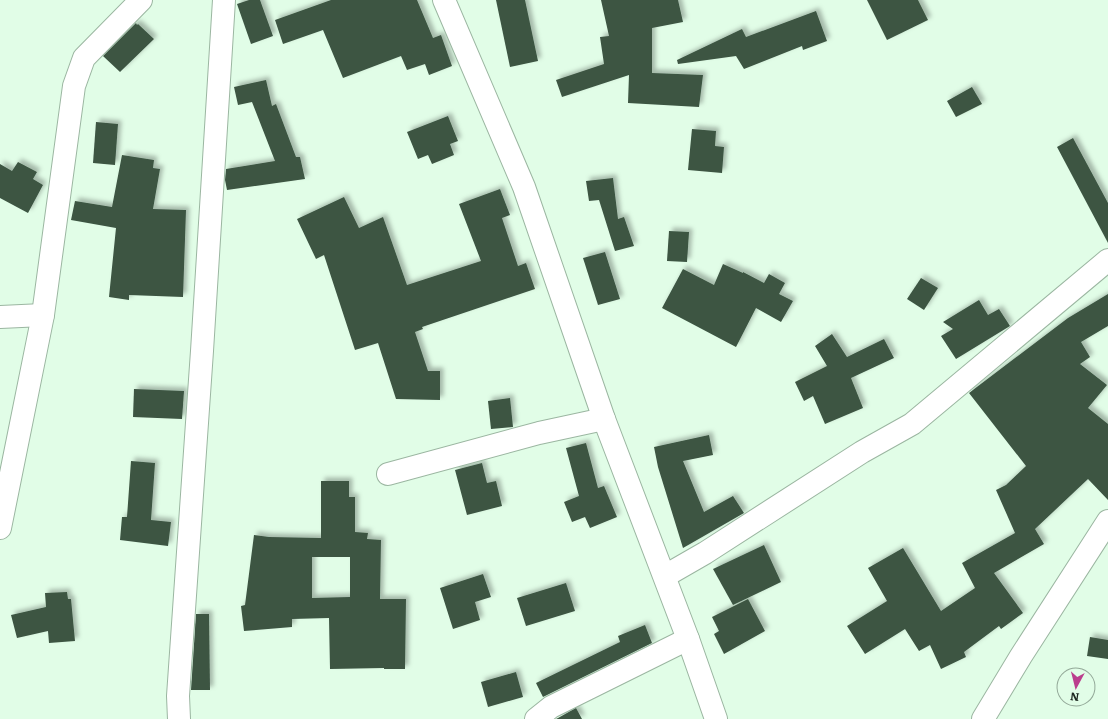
<svg xmlns="http://www.w3.org/2000/svg" width="1108" height="719" font-family="Literata,serif">
<style>
.building{fill:#3c5442;fill-rule:evenodd;filter:url(#shadow)}
.lines{fill:none;stroke-linecap:round;stroke-linejoin:round}
.minor-casing{stroke:#9bb6a1;stroke-width:24}
.minor{stroke:#fff;stroke-width:22}
</style>
<defs>
<filter id="shadow"><feDropShadow dx="3.5" dy="-3.5" stdDeviation="2" flood-color="#0004"/></filter>
</defs>
<rect width="100%" height="100%" fill="#e1fde7"/>
<g class="building">
<polygon points="249,0 260,0 273,36 251,44 237,4"/>
<polygon points="331,0 417,0 433,38 441,35 452,66 429,75 425,64 407,70 401,56 343,78 323,30 283,44 275,20"/>
<polygon points="496,0 525,0 538,61 510,67"/>
<polygon points="601,0 678,0 683,22 652,28 652,73 703,75 699,107 628,103 629,75 562,97 556,80 604,64 600,37 609,36"/>
<polygon points="867,0 918,0 928,20 887,40"/>
<polygon points="816,11 827,41 803,50 802,46 744,69 736,56 678,64 677,60 742,29 746,37"/>
<polygon points="136,23 137,25 138,24 154,39 120,72 103,56"/>
<polygon points="266,80 272,106 276,104 296,157 300,157 305,179 227,190 225,180 226,169 275,161 252,102 238,105 234,87"/>
<polygon points="972,87 982,104 956,117 947,101"/>
<polygon points="448,116 458,141 450,144 454,155 432,164 428,155 418,159 407,132"/>
<polygon points="96,122 118,124 115,165 93,163"/>
<polygon points="692,129 716,131 715,146 724,147 722,173 688,170"/>
<polygon points="1073,138 1108,203 1108,243 1057,147"/>
<polygon points="122,155 154,160 153,168 160,169 153,209 186,210 183,297 129,295 129,300 109,297 116,228 71,220 75,201 112,207"/>
<polygon points="18,162 37,172 33,179 43,185 28,213 0,198 0,164 12,171"/>
<polygon points="613,178 618,219 624,217 634,246 615,251 599,200 589,201 586,181"/>
<polygon points="500,189 510,215 502,218 518,266 526,263 535,289 422,327 423,329 415,332 428,371 440,371 440,400 396,399 378,343 355,350 324,255 316,259 297,219 344,197 359,228 383,217 407,285 481,261 459,204"/>
<polygon points="669,231 689,232 687,262 667,261"/>
<polygon points="605,252 620,299 598,305 583,258"/>
<polygon points="723,264 743,273 743,272 764,283 769,274 785,283 779,294 793,301 781,322 756,308 736,347 662,308 683,269 714,285"/>
<polygon points="921,278 938,288 924,310 907,299"/>
<polygon points="1108,294 1108,326 1081,342 1090,357 1080,364 1107,385 1088,408 1108,424 1108,500 1088,479 1035,529 1044,544 994,573 1023,613 1001,629 999,626 964,652 966,657 941,669 930,645 919,651 905,629 865,654 847,626 887,601 868,568 903,548 941,611 975,588 962,563 1015,533 996,490 1006,485 1026,466 969,393 1068,318"/>
<polygon points="979,300 988,315 999,309 1010,326 956,359 941,336 953,329 943,322"/>
<polygon points="832,334 847,357 884,339 894,358 851,378 863,408 825,424 813,396 804,401 795,382 827,366 815,346"/>
<polygon points="134,389 184,391 182,419 133,417"/>
<polygon points="510,398 513,427 491,429 488,401"/>
<polygon points="709,435 713,455 683,461 704,512 733,496 744,513 683,548 658,467 654,447"/>
<polygon points="586,443 598,488 604,486 617,517 590,528 585,517 572,522 564,502 579,496 566,448"/>
<polygon points="131,461 155,463 151,520 171,522 168,546 120,540 122,517 127,517"/>
<polygon points="482,463 487,483 496,481 502,506 467,515 455,470"/>
<path d="M 321,481 L 349,481 L 349,497 L 355,497 L 355,532 L 368,533 L 367,539 L 381,540 L 380,599 L 406,599 L 405,669 L 384,669 L 384,668 L 330,669 L 329,618 L 292,619 L 292,627 L 244,631 L 241,606 L 245,605 L 254,535 L 269,537 L 321,538 ZM 312,557 L 350,557 L 350,597 L 312,598 Z"/>
<polygon points="764,545 781,582 733,605 713,569"/>
<polygon points="483,574 491,597 475,602 480,620 453,629 440,588"/>
<polygon points="566,583 575,611 526,626 517,598"/>
<polygon points="67,592 68,599 71,599 75,641 49,643 48,631 17,638 11,615 46,607 45,593"/>
<polygon points="748,599 765,631 724,654 714,634 719,631 712,617"/>
<polygon points="196,614 209,614 210,690 191,690"/>
<polygon points="645,625 652,643 543,697 536,683 620,642 618,636"/>
<polygon points="1090,637 1108,640 1108,659 1087,656"/>
<polygon points="516,672 523,697 488,707 481,682"/>
<polygon points="576,708 582,719 556,719 558,718"/>
</g>
<g class="lines">
<defs>
<g id="minor">
<polyline points="444,0 524,187 604,419 688,639 716,719"/>
<polyline points="0,317 43,315"/>
<polyline points="388,474 539,433 604,419"/>
<polyline points="0,528 43,315 74,86 84,58 141,0"/>
<polyline points="665,576 705,553 862,452 912,424 1108,260"/>
<polyline points="179,719 178,696 202,351 224,0"/>
<polyline points="536,719 551,707 688,639"/>
<polyline points="983,719 1021,656 1108,521"/>
</g>
</defs>
<use href="#minor" class="minor-casing"/>
<use href="#minor" class="minor"/>
</g>
<g transform="translate(1076 687) rotate(187)"><circle r="19" fill="#e1fde7" stroke="#93a898"/>
<path d="M0-3L7 15L0 10L-7 15Z" fill="#bb3e8d"/>
<text y="-6" font-size="11" font-weight="bold" text-anchor="middle" fill="#1e2921">N</text>
</g>
</svg>
